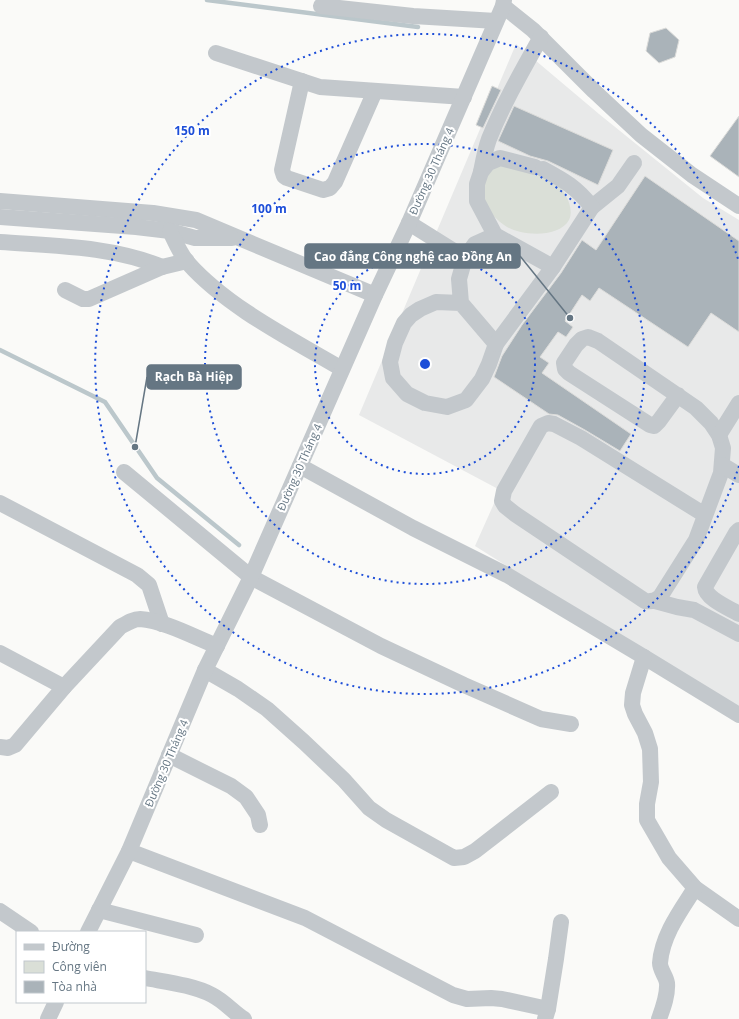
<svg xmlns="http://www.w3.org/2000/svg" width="739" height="1019" font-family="'Open Sans',sans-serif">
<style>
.built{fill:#e8e9e9}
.green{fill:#dadfd7}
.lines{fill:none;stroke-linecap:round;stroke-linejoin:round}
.stream{stroke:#bbc7cb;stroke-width:4.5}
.building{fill:#aab3b9;stroke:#dcdcda}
.minor{stroke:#c3c8cc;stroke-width:16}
.ring{fill:none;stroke:#1d4ed8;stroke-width:2;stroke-dasharray:2 4}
.labels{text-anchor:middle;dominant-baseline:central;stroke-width:4;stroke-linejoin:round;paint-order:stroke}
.street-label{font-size:11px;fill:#657683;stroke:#fff}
.centre{fill:#1d4ed8;stroke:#fff;stroke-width:2}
.ring-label{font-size:12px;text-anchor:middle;font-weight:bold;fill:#1d4ed8;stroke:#fff;stroke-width:4;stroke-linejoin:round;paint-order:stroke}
.leader{fill:none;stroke:#657683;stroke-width:1.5}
.callout-dot{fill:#657683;stroke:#fff;stroke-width:1.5}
.callout{fill:#657683;stroke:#657683;stroke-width:1.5}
.callout-label{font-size:12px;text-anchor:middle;font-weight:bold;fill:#fff}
</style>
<rect width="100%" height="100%" fill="#fafaf8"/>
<polygon class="built" points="516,44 599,114 703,198 739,220 739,712 475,546 500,490 359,415"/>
<path class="green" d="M 497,165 C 506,165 517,164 525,166 C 531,168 550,177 555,182 C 564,190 575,207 569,220 C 559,238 522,236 507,227 C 496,220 489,211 481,201 L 485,172 Z"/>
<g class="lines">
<g class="stream">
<polyline points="207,0 418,27"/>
<polyline points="0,350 105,402 157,478 239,545"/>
</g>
</g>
<g class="building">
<polygon points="666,28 679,40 675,57 659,63 646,51 650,33"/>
<polygon points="492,86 501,90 483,128 476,125"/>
<polygon points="514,106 613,150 598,185 548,161 530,156 498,141"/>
<polygon points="739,116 739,177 710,156"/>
<polygon points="645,176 739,241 739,332 711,313 688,347 599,288 590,301 582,295 565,321 573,327 566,337 558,332 540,357 549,363 542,373 631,434 620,451 585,430 558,415 549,414 494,377 502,356 522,325 561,273 582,240 596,250"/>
</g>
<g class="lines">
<g class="minor">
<polyline points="321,6 413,16 496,21"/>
<polyline points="503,6 533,30 594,91 641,135 692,175 739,206"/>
<polyline points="216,53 320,87 464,97"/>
<polyline points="302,81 282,170 284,176 287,178 323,190 330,188 335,182 375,91"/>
<polyline points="535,167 500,158 488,163 481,172 477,184 477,201 495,235 553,267"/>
<path d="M 481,172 C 483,162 485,150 489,139 C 503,104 522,71 541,37"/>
<polyline points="0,201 153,213 196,220 375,295"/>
<polyline points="592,207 618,186 634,163"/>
<polyline points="0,217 136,227 170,231 195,238 232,238"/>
<polyline points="409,223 465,258 459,279 461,303 496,344 489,364 482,379 466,400 447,407 425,403 407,394 393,378 390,362 395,343 404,323 411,315 420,309 436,302 461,303"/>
<path d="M 170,231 C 175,241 180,254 188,263 C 227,307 291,339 342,369"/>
<path d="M 0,242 C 54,246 112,246 162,267"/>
<polyline points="465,258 475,244 495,235"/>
<polyline points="65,290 83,299 89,299 162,267 187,261"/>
<path d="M 496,344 L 553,267 L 592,207 C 576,187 565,181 543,169"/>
<path d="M 678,395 L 659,421 L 654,426 L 650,425 L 569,373 L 565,369 L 564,363 L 576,345 L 582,339 L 588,337 L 598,341 L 696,408 L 711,423 L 719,435 L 723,448 L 721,473 L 696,540 L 660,597 C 655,601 651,602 645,601 L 515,514 L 505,506 L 502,501 L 504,491 L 541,426 L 548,423 L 554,424 L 581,438 L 705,515"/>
<polyline points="719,435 739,403"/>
<polyline points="722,465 739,475"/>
<polyline points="300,466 413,528 507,575 644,657 739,715"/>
<polyline points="124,472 251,577 381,646 464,685 541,719 571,724"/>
<polyline points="0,503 137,575 149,585 162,624"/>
<path d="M 739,530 L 736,533 L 705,587 C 706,599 729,608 739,614"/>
<polyline points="655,601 677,607 694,610 739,634"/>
<polyline points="0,653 64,687"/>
<polyline points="644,657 633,693 632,705 635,714 645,733 650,749 651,782 647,804 647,820 669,858 695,888 739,919"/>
<polyline points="205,670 238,689 267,709 304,742 344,780 369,808 386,820 454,858 464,857 475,851 551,792"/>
<path d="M 0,747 L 8,748 L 15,745 L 64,687 L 120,627 C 127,623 133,619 140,619 C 165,621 194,637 217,646"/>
<polyline points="169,755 231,786 246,797 258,815 260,825"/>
<polyline points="129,851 305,918 453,995 467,999 491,998 502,999 548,1009 545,1019"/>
<polyline points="99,910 196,935"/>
<polyline points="0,911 31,932"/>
<polyline points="88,932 129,851 205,670 251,577 375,295 409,223 503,6 504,0"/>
<path d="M 145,978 C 166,982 193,985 212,995 C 224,1001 233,1012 244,1019"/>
<polyline points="548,1009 556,959 561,922"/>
<polyline points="48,1019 56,1002"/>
<path d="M 659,1019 C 663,1008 668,995 667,983 C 666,976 660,970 660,963 C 662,935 681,910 695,888"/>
</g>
</g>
<g class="ring">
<circle cx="425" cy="364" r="110"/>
<circle cx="425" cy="364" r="220"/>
<path d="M739 466A330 330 0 1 1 739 262"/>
</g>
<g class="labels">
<g class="street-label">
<text transform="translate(431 171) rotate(-66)">Đường 30 Tháng 4</text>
<text transform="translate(299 467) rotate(-66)">Đường 30 Tháng 4</text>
<text transform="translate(166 763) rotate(-67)">Đường 30 Tháng 4</text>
</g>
</g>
<circle cx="425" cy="364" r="6" class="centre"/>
<g class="ring-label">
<text x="192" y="135">150 m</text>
<text x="269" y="213">100 m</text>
<text x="347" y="290">50 m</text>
</g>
<path class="leader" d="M570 318L520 256M135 447L147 377"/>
<g class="callout-dot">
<circle cx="570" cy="318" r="4"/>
<circle cx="135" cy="447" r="4"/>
</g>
<g class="callout">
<rect x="305" y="244" width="215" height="24" rx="4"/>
<rect x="147" y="365" width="94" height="24" rx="4"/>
</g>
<g class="callout-label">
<text x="413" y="261">Cao đẳng Công nghệ cao Đồng An</text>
<text x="194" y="381">Rạch Bà Hiệp</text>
</g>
<rect x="16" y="931" width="130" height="72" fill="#ffffff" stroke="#c1c8cd"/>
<rect x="24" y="944" width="20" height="6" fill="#c3c8cc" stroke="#c1c8cd"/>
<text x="52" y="951" font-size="12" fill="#657683">Đường</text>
<rect x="24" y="961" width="20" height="12" fill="#dadfd7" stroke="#c1c8cd"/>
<text x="52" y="971" font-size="12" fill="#657683">Công viên</text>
<rect x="24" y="981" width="20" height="12" fill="#aab3b9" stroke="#c1c8cd"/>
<text x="52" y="991" font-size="12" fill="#657683">Tòa nhà</text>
</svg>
